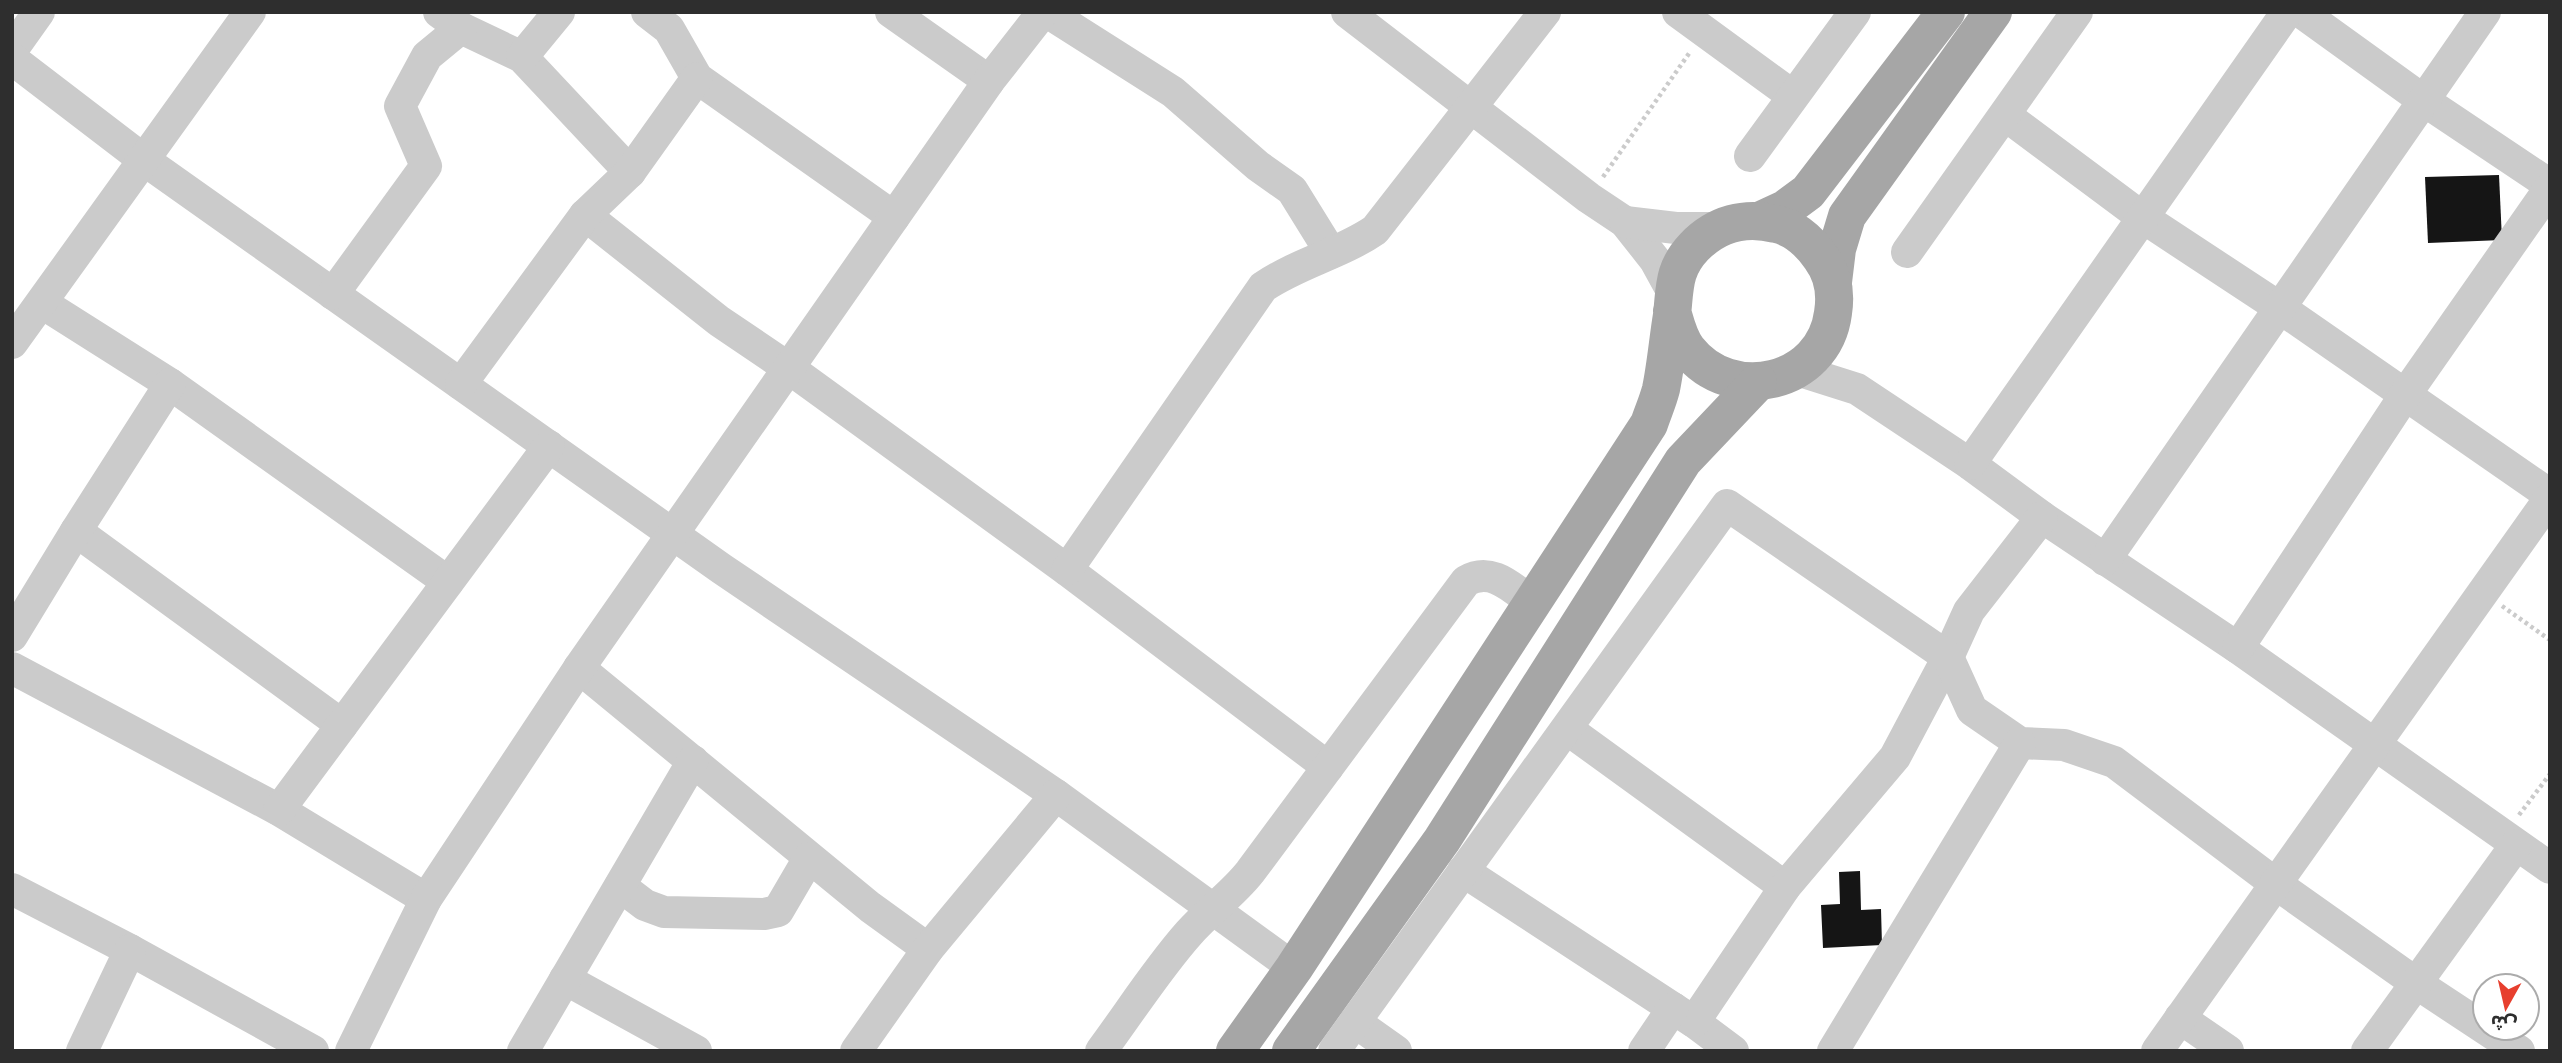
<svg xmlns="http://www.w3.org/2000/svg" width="2562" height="1063" font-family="Mulish,'Noto Sans Arabic',sans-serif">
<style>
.building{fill:#151515}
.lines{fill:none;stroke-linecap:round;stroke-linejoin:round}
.path{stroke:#cbcbcb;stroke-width:4.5;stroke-dasharray:3.5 3.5;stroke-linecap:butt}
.minor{stroke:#cbcbcb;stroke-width:32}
.major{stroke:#a6a6a6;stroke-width:38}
</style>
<rect width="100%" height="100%" fill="#fff"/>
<g class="building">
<polygon points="2499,175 2502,240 2428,243 2425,177"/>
<polygon points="1860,871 1861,910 1881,909 1882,945 1823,948 1821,905 1840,904 1839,872"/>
</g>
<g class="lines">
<g class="path">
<polyline points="1603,177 1690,52"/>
<polyline points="2502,606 2550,640"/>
<polyline points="2519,815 2550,774"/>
</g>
<g class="minor">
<polyline points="439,12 461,28 522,57 630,172"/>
<polyline points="647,12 669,29 697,78 894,217"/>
<polyline points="891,12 989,81"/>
<polyline points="1047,12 1173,92 1258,166 1292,190 1331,253"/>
<polyline points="1347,12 1589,198 1625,222 1655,260 1672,291"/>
<polyline points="1678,12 1793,96"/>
<polyline points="2301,12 2423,100 2550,185"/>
<polyline points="12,50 39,12"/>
<polyline points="522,57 559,12"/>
<polyline points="12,59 144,160 722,569 1056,795 1294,968"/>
<polyline points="2005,115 2142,217 2280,308 2550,495"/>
<polyline points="1750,156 1855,12"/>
<polyline points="585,215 719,321 790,369 1067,570 1328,767"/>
<polyline points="1625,222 1676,228 1719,228"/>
<polyline points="1907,252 2077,12"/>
<polyline points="333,294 426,166 400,106 427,56 461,28"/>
<polyline points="42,303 170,384 448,582"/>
<polyline points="12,343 250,12"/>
<polyline points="1797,370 1857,389 1970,464 2042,517 2238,648 2550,868"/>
<polyline points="461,384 585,215 630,172 697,78"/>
<polyline points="1970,464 2287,12"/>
<polyline points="76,531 342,725"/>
<polyline points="2105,560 2485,12"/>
<path d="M 1067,570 L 1263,287 C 1298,263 1340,254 1375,230 L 1545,12"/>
<polyline points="12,636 76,531 170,384"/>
<polyline points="2238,648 2405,395 2550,188"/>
<polyline points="12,668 279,810 426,899"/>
<polyline points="579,668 870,907 928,949"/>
<polyline points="1567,729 1785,887"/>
<polyline points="279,810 549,446"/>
<polyline points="1463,871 1694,1022 1733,1051"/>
<polyline points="620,886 645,905 664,912 764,914 778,911 809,858"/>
<polyline points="12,889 130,950 313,1051"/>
<polyline points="565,979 696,1051"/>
<polyline points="2180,1018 2228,1051"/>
<polyline points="1355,1022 1396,1051"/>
<polyline points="1694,1022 1785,887 1895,757 1948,657 1969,611 2042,517"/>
<polyline points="82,1051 130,950"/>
<polyline points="351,1051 426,899 579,668 989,81 1043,12"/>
<polyline points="523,1051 693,761"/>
<polyline points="856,1051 928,949 1056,795"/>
<path d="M 1101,1051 C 1130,1012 1157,969 1189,933 C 1208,911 1232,895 1250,872 L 1466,581 C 1492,566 1512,588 1533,603"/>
<polyline points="1334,1051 1727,505 1948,657 1972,710 2020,743 2064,745 2114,762 2276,884 2416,983 2519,1051"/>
<polyline points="1644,1051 1673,1008"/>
<polyline points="1833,1051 2020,743"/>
<polyline points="2157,1051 2550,498"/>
<polyline points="2367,1051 2516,845"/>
</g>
<g class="major">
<polyline points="1759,221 1785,209 1808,192 1946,12"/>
<polyline points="1833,282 1837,249 1847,216 1993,12"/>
<path d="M 1235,1051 L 1294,968 L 1649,424 C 1653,412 1658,401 1661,389 C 1666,365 1668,339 1672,315 C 1675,288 1673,269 1694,247 C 1716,224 1745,216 1776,224 C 1795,228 1810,242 1821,258 C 1833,274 1836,294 1833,313 C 1824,384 1731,405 1688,350 C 1679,339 1676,325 1672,311"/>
<polyline points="1291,1051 1442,840 1683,461 1758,382"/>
</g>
</g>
<rect width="2562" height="1063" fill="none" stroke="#2e2e2e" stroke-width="28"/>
<g transform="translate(2506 1007) rotate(188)"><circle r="33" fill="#ffffff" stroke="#ababab" stroke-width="2"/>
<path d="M0-5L12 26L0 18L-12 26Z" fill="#e73f2e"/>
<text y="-10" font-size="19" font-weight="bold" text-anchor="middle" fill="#2e2e2e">ش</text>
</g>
</svg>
